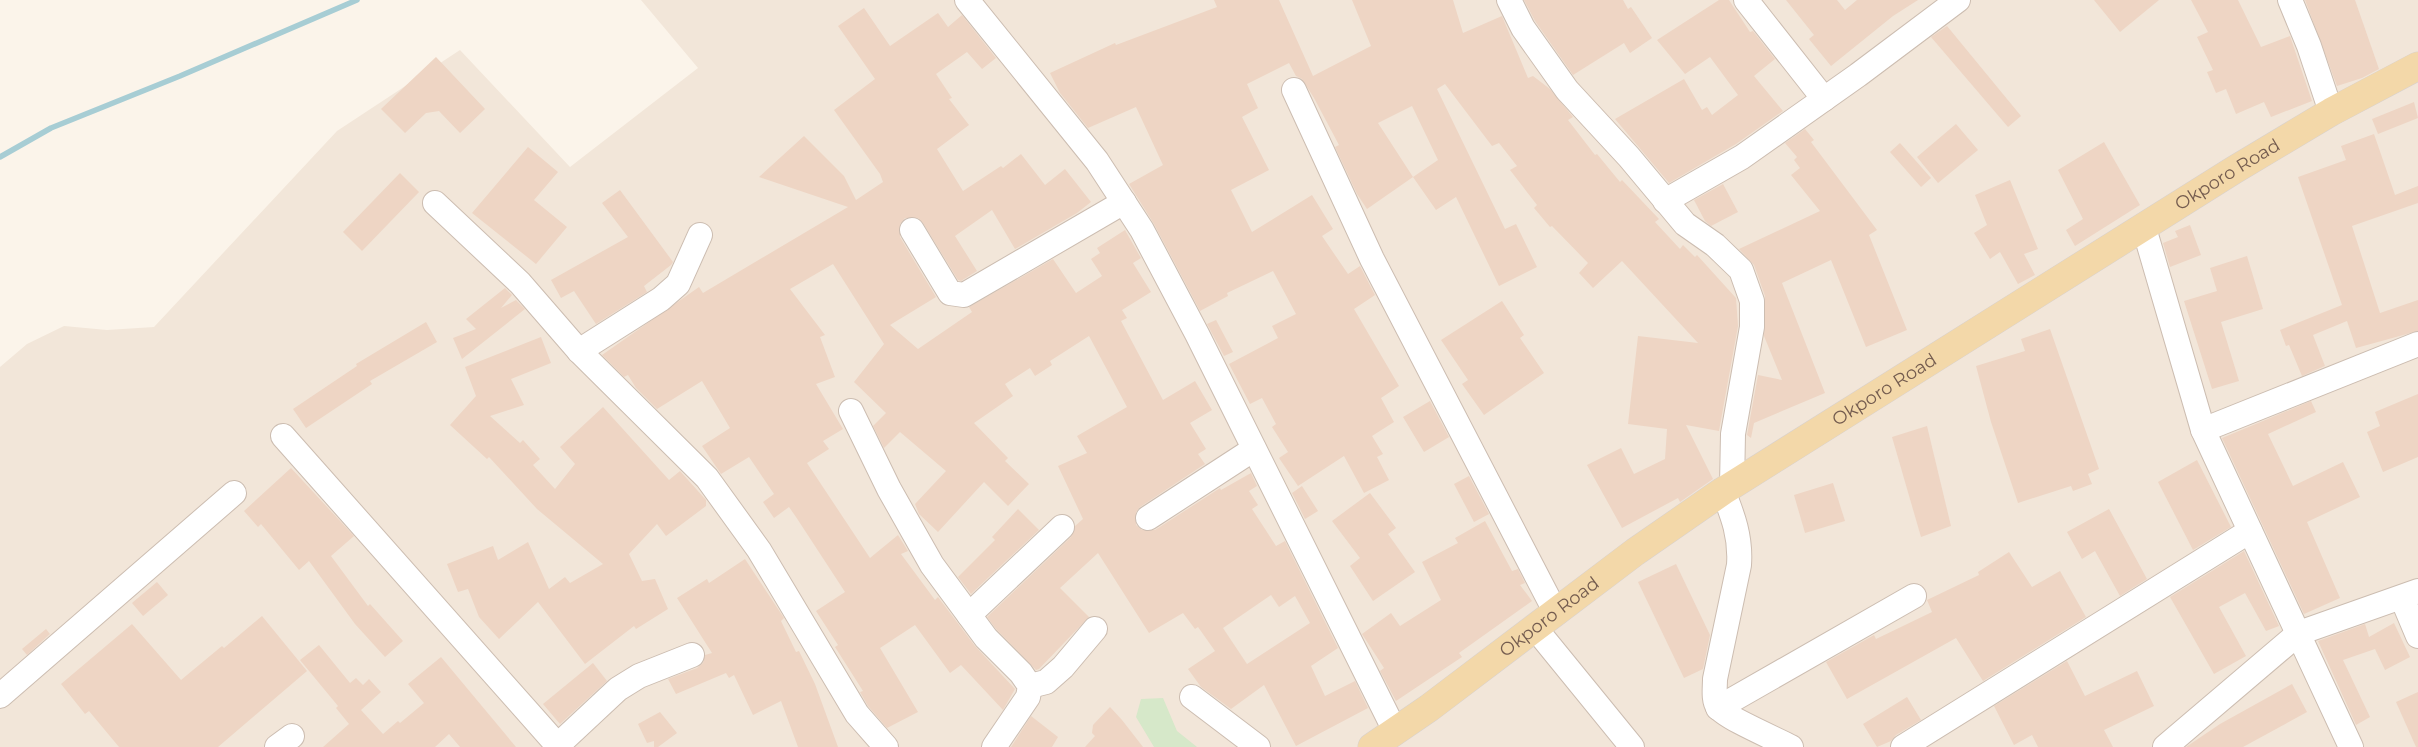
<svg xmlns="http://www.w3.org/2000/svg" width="2418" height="747" font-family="Montserrat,sans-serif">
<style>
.residential{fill:#f2e6d9}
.green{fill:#d6e8c9}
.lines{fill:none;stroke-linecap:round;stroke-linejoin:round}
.stream{stroke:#a7cdd4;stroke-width:5.5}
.building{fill:#eed5c4;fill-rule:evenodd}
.minor-casing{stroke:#ccbdb1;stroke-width:26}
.major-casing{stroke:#d8d1ce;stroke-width:29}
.minor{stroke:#fff;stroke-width:24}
.major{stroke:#f3d8a9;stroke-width:28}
.labels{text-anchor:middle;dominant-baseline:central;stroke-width:4.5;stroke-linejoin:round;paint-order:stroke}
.street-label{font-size:18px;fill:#745c4f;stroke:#fef8f0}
</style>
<rect width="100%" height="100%" fill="#fbf4ea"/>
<polygon class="residential" points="641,0 2418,0 2418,747 0,747 0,367 27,344 64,326 107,330 154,327 337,131 460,50 570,167 698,68"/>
<polygon class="green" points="1163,698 1177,731 1197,747 1154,747 1136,717 1141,699"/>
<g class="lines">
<polyline class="stream" points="0,157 51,128 180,76 357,0"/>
</g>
<g class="building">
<path d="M 1214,0 L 1279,0 L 1313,76 L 1371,46 L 1352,0 L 1453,0 L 1463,33 L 1502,16 L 1528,78 L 1533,76 L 1550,89 L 1573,117 L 1568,120 L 1595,155 L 1597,154 L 1620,182 L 1622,180 L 1659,219 L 1655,222 L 1680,249 L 1683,245 L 1695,257 L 1697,255 L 1736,298 L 1738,326 L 1719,431 L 1686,425 L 1713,479 L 1680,502 L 1678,498 L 1622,528 L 1587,465 L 1621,448 L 1634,474 L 1665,459 L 1667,429 L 1628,424 L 1638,336 L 1698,343 L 1622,261 L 1593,288 L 1579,273 L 1588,263 L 1552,226 L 1550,227 L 1534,208 L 1537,205 L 1510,170 L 1517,166 L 1499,143 L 1492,146 L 1445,84 L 1437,89 L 1505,229 L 1516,224 L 1537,267 L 1499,286 L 1456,197 L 1436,210 L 1413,177 L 1367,209 L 1357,194 L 1335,147 L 1339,145 L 1314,98 L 1302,79 L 1296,76 L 1289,63 L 1247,84 L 1258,108 L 1242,117 L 1269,170 L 1231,190 L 1252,232 L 1312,195 L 1333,229 L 1322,236 L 1348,274 L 1360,266 L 1375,295 L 1354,309 L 1399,386 L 1381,398 L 1394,422 L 1372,436 L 1383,454 L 1377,457 L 1389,480 L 1364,493 L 1344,456 L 1298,486 L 1279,458 L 1288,452 L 1272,427 L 1276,424 L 1262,398 L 1250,404 L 1229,364 L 1278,338 L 1272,326 L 1296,314 L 1273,271 L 1227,293 L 1228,296 L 1200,311 L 1154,224 L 1129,184 L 1163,165 L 1136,107 L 1088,128 L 1060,93 L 1050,73 L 1115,43 L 1116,45 L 1217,7 ZM 1412,106 L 1438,160 L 1413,177 L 1378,123 Z"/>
<polygon points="1524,0 1623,0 1628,9 1631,7 1652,38 1630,53 1624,43 1573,75 1535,21"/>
<polygon points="1719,0 1729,0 1750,32 1753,31 1775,59 1754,76 1783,111 1736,144 1669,183 1615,119 1684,79 1702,110 1707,107 1712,115 1738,95 1710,57 1685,74 1657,40"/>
<polygon points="1786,0 1837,0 1845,10 1857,0 1918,0 1893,16 1831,66 1809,39 1814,35"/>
<polygon points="2094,0 2159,0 2120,32"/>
<polygon points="2191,0 2238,0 2261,47 2290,36 2312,101 2271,117 2264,102 2236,114 2226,89 2216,93 2207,72 2213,70 2197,37 2208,32"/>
<polygon points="2305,0 2355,0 2379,69 2362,78 2337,86"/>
<path d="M 864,8 L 890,46 L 938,13 L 948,27 L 962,15 L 996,58 L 982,69 L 967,52 L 936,74 L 952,98 L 949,99 L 969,125 L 937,149 L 963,191 L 1001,166 L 1003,168 L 1021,154 L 1045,185 L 1065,169 L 1091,202 L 1077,213 L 1015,249 L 992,210 L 955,236 L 977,271 L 961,281 L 958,280 L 923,223 L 918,218 L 905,218 L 900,224 L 900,237 L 936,297 L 890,325 L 918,349 L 972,312 L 969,307 L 1053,259 L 1076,293 L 1102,276 L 1091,259 L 1100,253 L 1097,248 L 1125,230 L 1141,258 L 1133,263 L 1151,292 L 1122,310 L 1127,318 L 1121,321 L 1163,400 L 1195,381 L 1212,410 L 1190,423 L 1206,449 L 1198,454 L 1205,464 L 1140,507 L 1136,512 L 1136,525 L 1142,530 L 1155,530 L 1220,488 L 1221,490 L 1251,473 L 1257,486 L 1249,491 L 1258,505 L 1252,509 L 1276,546 L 1285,541 L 1338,648 L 1311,666 L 1325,696 L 1355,681 L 1368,708 L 1296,746 L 1264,685 L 1231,709 L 1201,687 L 1188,669 L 1215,651 L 1198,627 L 1195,629 L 1183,613 L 1149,633 L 1098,553 L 1060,588 L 1089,617 L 1039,669 L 1036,670 L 996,629 L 987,617 L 1071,537 L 1075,526 L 1083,519 L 1058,466 L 1087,453 L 1077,436 L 1127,407 L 1089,336 L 1050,361 L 1052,365 L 1035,376 L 1030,368 L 1005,384 L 1013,396 L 974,423 L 1008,458 L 1005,461 L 1029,484 L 1008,506 L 984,482 L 938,532 L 919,514 L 915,504 L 946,471 L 900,432 L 884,448 L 873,426 L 886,413 L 854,382 L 884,344 L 833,264 L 790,289 L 825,335 L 820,337 L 835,377 L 816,384 L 843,429 L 823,441 L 829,449 L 807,463 L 870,558 L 898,535 L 908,551 L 901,554 L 935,600 L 938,597 L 975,646 L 1015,689 L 1003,710 L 961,665 L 950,673 L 915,625 L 880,648 L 918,712 L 887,728 L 868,706 L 860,692 L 863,691 L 835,647 L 838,645 L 816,611 L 845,592 L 796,517 L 789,507 L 774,518 L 763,502 L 774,494 L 749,457 L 721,474 L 702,446 L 730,428 L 702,381 L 657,409 L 636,388 L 628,375 L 624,377 L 602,355 L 699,287 L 703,293 L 848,207 L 759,177 L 804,136 L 844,176 L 856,200 L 883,182 L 880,174 L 834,110 L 875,79 L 838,26 ZM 1271,595 L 1279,607 L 1295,596 L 1310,623 L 1247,664 L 1223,628 Z"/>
<polygon points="1947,26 2021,116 2008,127 1931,37"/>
<polygon points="436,57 485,109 460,133 439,111 426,113 405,133 381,109"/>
<polygon points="2414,102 2418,118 2378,134 2372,119"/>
<polygon points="1956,124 1978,150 1938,183 1917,157"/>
<polygon points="1805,129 1814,140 1811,142 1877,230 1869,235 1907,330 1866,347 1831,260 1782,283 1825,393 1754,423 1751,438 1747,435 1758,375 1782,380 1764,336 1765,296 1754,265 1739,249 1820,211 1791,175 1800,168 1794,160 1797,157 1785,143"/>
<polygon points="2374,134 2395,195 2418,186 2418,203 2352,226 2380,313 2418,300 2418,331 2356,348 2347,321 2313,335 2325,366 2302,376 2289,345 2286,346 2280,330 2342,305 2298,177 2346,160 2341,146"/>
<polygon points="2104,142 2140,205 2075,246 2066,230 2083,219 2058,170"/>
<polygon points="1900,143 1931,178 1921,187 1890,152"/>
<polygon points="528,147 558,172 534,200 567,227 536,264 472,213"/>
<polygon points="400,173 419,192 362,251 343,232"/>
<polygon points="2010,180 2038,249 2024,254 2035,275 2018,284 2000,252 1990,259 1974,233 1987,225 1975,195"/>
<polygon points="1723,184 1738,212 1711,226 1705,221 1694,200"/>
<polygon points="620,190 673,262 671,265 644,286 647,292 596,324 574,291 561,298 551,280 628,237 602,203"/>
<polygon points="2190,225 2201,255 2170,267 2163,243 2178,237 2175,231"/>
<polygon points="2247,256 2263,309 2221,322 2239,381 2212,389 2184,301 2217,291 2210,268"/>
<polygon points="505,288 512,295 501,308 516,300 525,309 462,359 453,338 476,329 466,319"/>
<polygon points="1502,301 1524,335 1520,338 1544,373 1484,415 1462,384 1468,380 1441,340"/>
<polygon points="1216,320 1233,352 1224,356 1207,324"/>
<polygon points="426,322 437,342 370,381 372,384 306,428 293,409 357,366 356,364"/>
<polygon points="2050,329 2099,469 2088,474 2092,484 2073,491 2071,486 2018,503 1991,422 1976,366 2025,351 2021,339"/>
<polygon points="541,337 551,363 511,379 524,405 490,416 520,443 523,440 540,459 533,465 555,489 575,464 560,447 603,407 669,480 680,471 706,500 706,506 666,536 657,524 629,554 642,581 655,579 668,609 636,629 634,626 585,664 538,602 499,639 479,617 468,589 458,592 447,564 493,546 498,560 528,542 549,589 565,577 570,583 603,564 537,509 489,457 487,459 450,425 476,396 465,367"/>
<polygon points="2418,394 2418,457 2383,472 2367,432 2380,426 2375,412"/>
<polygon points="1430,401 1449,437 1424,452 1403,417"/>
<polygon points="2311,401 2316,412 2268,434 2293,486 2343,462 2360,497 2307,522 2340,598 2304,614 2222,438"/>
<polygon points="1927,426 1951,526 1921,537 1892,437"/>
<polygon points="2197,460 2231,527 2193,550 2158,482"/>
<polygon points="291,468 354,536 331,556 368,606 370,604 403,641 385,657 355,624 309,561 299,570 261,524 258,527 244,511"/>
<polygon points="1469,476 1489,514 1474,522 1454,484"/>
<polygon points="1833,483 1845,521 1805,533 1794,495"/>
<polygon points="1302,486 1318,511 1305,519 1292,493"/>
<polygon points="1370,493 1396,528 1388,534 1415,572 1373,601 1350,566 1360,558 1332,521"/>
<polygon points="1018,509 1039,530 971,594 958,577 995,540 992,537"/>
<polygon points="2109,509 2147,579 2120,596 2095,551 2082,559 2067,532"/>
<polygon points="1485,521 1512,571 1518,569 1525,583 1520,585 1532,601 1459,653 1462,657 1396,701 1380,671 1384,668 1362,634 1391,613 1400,626 1441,600 1422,562 1458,543 1455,538"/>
<polygon points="2244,551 2279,626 2266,631 2245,593 2219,607 2246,656 2214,674 2170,597"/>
<polygon points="2009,552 2032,587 2060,571 2086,617 1983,681 1956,638 1847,699 1826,662 1874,635 1876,639 1932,612 1927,600 1979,575 1978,572"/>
<polygon points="745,559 784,618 781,621 796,652 799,651 815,684 838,747 798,747 781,701 753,715 734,675 729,678 726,673 676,694 668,679 697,668 703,663 705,655 712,653 677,598 707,579 709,583"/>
<polygon points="1676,564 1710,635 1703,669 1684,678 1638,582"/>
<polygon points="157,582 168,595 143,616 132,603"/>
<polygon points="262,616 307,671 218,747 119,747 89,711 85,714 61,684 132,624 181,680 222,646 224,648"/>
<polygon points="2394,623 2410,657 2385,670 2375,649 2343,660 2370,717 2356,725 2318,641 2365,624 2369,637"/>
<polygon points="46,629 50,634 27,655 22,649"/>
<polygon points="319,645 350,683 356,678 363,685 369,679 381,692 361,710 383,734 398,721 400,723 424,703 408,684 441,657 516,747 460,747 449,734 435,747 323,747 349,724 336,708 338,706 300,660"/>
<polygon points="2067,661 2085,696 2137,671 2154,706 2104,730 2113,747 2038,747 2032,735 2014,745 1994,706"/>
<polygon points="593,663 607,681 560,724 543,704"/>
<polygon points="2292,684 2307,712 2243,747 2186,747 2220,724"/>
<polygon points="2418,692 2418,747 2416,747 2396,702"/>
<polygon points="1907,697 1921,720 1896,735 1891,741 1877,747 1863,724"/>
<polygon points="1110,707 1122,720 1143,747 1085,747 1095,736 1092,733 1093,725"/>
<polygon points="660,712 677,733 658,747 654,747 654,741 647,743 638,724"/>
<polygon points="1031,716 1058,737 1052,747 1011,747"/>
</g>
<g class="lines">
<defs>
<g id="minor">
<polyline points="967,0 1097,161 1142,230 1197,334 1395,731"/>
<polyline points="1509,0 1523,28 1567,90 1629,157 1685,224 1715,245 1741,270 1752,301 1752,327 1733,434 1732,485"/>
<polyline points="1746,0 1824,99"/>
<polyline points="2290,0 2309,46 2331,112"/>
<polyline points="1294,90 1372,259 1556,613"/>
<polyline points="1665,201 1742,157 1858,75 1958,0"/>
<polyline points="435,203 520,283 579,351 707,478 759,550 857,714 886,747"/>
<polyline points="2144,228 2203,430 2351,747"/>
<polyline points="912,230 950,293 964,295 1124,202"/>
<polyline points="579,351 661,299 678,284 700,235"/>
<polyline points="851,411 889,489 932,565 986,638 1021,673 1030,686 1028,697 994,747"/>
<polyline points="2203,430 2418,344"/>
<polyline points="283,436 559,747"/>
<path d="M 1723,491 C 1733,516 1741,537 1739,565 L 1715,679 C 1715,688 1713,700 1718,707 C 1724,717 1778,740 1791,747"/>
<polyline points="1148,518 1254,449"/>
<polyline points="2402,598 2418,636"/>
<polyline points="969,615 1062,527"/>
<polyline points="1535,628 1632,747"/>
<polyline points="1030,686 1046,682 1063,667 1095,629"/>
<polyline points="0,696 234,493"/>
<polyline points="1192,697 1258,747"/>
<polyline points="1718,708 1914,596"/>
<polyline points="558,745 618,689 639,676 692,655"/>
<polyline points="277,747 292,736"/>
<polyline points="1903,747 2250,531"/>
<polyline points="2165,747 2299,633 2418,591"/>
</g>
<g id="major">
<path id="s1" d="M 1372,747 L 1429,708 L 1635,552 L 1723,491 L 2234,170 L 2331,112 L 2418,66"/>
</g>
</defs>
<use href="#minor" class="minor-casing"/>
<use href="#major" class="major-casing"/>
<use href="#minor" class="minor"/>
<use href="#major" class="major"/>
</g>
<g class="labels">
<g class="street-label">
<text stroke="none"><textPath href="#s1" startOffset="1030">Okporo Road</textPath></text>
<text stroke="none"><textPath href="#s1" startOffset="625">Okporo Road</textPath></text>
<text stroke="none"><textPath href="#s1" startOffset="220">Okporo Road</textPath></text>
</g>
</g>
</svg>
